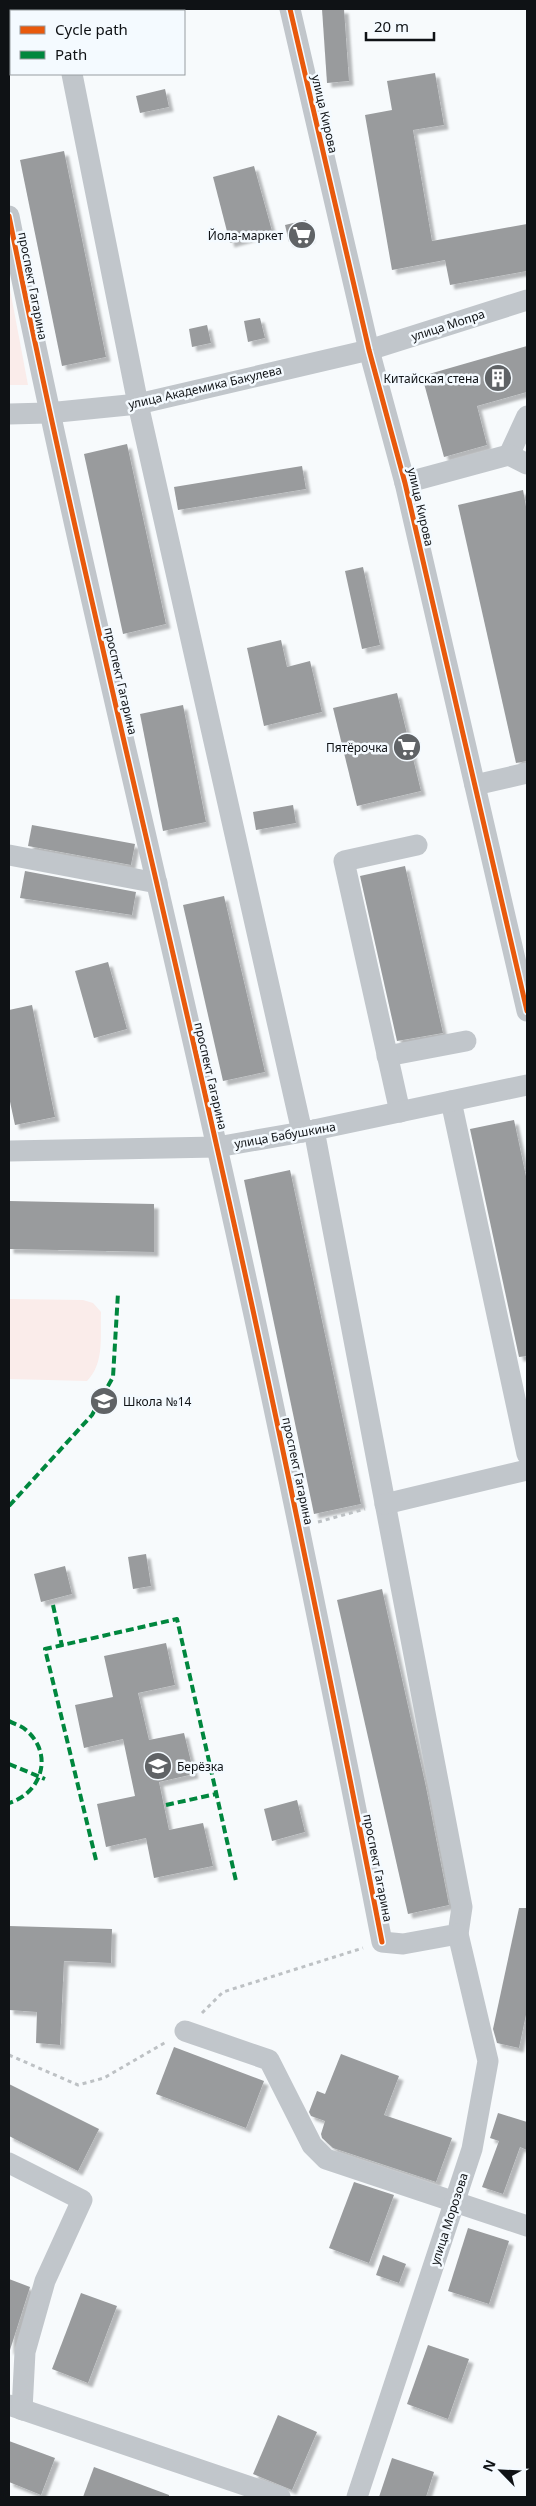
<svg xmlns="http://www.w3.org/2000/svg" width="536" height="2506" font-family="'Noto Sans',sans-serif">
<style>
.green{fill:#faecea}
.building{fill:#999b9d;filter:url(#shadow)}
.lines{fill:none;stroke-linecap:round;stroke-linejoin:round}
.path{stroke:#bdc1c4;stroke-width:3;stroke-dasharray:4 4;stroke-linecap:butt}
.minor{stroke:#c1c6cb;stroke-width:21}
.quiet{stroke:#00873e;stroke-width:4;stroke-dasharray:8 4;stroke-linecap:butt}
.cycleway-casing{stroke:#f4faff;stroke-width:8}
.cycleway{stroke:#e8590c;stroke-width:5}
.labels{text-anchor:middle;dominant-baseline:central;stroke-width:5;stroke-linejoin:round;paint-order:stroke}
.street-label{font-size:12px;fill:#0f1215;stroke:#f4faff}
.poi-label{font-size:12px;fill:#0f1215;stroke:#f4faff;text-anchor:end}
</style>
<defs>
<filter id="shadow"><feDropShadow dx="4.5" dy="4.5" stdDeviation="1" flood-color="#0004"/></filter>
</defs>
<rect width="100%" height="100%" fill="#f7fafc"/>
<g class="green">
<polygon points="9,284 28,385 9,385"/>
<path d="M 9,1299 L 83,1300 L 93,1303 L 101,1312 C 100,1335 105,1363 87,1381 L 9,1379 Z"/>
</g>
<g class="building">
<polygon points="322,9 344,9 349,81 327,83"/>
<polygon points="435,73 444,125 413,130 432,241 527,224 527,271 450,285 445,260 392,270 365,115 392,110 387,81"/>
<polygon points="165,89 169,107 140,113 136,96"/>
<polygon points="64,151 106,357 62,366 20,160"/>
<polygon points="254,166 272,231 230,243 213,177"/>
<polygon points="306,220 310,238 289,242 285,225"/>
<polygon points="260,318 265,338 248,342 244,321"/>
<polygon points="207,325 211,343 192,347 189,329"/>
<polygon points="527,346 527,392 477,406 487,445 444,457 422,376"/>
<polygon points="127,444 166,624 123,634 84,454"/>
<polygon points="302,466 306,489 178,510 174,487"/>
<polygon points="523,490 527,512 527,761 516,763 458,505"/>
<polygon points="363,567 380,645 362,649 345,571"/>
<polygon points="281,640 287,667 310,661 322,712 264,726 247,648"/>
<polygon points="397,693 421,791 357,806 333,708"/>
<polygon points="183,705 206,822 163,831 140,714"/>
<polygon points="293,805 296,823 256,830 253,812"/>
<polygon points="32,825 135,844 131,865 28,846"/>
<polygon points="405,866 443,1033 397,1041 360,876"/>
<polygon points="25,871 136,892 132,915 20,898"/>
<polygon points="224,896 265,1072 223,1081 183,905"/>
<polygon points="108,962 127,1029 94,1038 75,971"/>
<polygon points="32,1005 55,1117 15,1125 9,1097 9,1010"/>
<polygon points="514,1120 527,1181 527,1356 519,1357 470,1129"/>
<polygon points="290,1170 361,1504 314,1514 244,1180"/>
<polygon points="9,1201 154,1204 154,1252 9,1249"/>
<polygon points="146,1554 151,1586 133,1589 128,1557"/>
<polygon points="65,1566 72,1594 41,1602 34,1574"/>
<polygon points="382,1589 426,1787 449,1905 408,1914 337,1600"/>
<polygon points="166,1643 175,1685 138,1693 149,1740 184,1733 194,1774 159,1782 169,1830 203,1823 213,1866 154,1878 146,1838 106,1847 97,1804 135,1796 123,1739 84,1748 75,1705 113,1697 104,1656"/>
<polygon points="297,1800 305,1832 272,1841 264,1809"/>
<polygon points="519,1908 527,1908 527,2010 519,2048 497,2043 493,2029"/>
<polygon points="9,1926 112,1929 111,1963 64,1961 60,2045 36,2043 37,2012 9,2010"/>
<polygon points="174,2047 264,2081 246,2128 156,2094"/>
<polygon points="341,2054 399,2076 384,2115 452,2138 436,2182 333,2148 322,2138 321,2134 325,2121 311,2116 309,2112 317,2091 325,2094"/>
<polygon points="9,2084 99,2129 78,2171 9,2136"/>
<polygon points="498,2113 527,2122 527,2150 520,2147 503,2194 482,2187 499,2141 490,2138"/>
<polygon points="354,2182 394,2195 369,2263 329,2248"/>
<polygon points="468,2228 509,2241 489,2304 448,2291"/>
<polygon points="383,2255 406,2264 399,2283 376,2275"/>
<polygon points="9,2279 30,2287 10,2350 9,2350"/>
<polygon points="81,2293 117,2306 88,2383 52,2369"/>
<polygon points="428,2345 469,2359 448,2419 407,2404"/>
<polygon points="278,2415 317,2432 292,2490 253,2474"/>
<polygon points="9,2441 55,2458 41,2495 9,2482"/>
<polygon points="392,2458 434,2472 426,2497 379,2497"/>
<polygon points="94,2467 169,2495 169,2497 83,2497"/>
</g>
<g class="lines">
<g class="path">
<polyline points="318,1522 365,1509"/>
<polyline points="202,2013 223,1992 363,1948"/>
<polyline points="9,2055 78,2085 104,2078 166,2042"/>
</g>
<g class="minor">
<polyline points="59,9 60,11"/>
<polyline points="290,9 369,350 405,483 527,1011"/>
<polyline points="72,74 138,404 302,1132"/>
<path d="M 9,216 C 71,526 147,834 216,1143 C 276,1408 330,1675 382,1942 L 403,1944 L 458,1934 L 462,1907 L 314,1130"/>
<polyline points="9,414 48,413 138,404 369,350 527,300"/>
<polyline points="509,455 527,416"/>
<polyline points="405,483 509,455 527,464"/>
<polyline points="475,785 527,773"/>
<polyline points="9,855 157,883"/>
<polyline points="387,1056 466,1041"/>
<polyline points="451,1101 527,1454"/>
<polyline points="400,1112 344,861 417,845"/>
<polyline points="9,1151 217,1147 314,1130 527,1085"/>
<polyline points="385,1504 527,1470"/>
<polyline points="185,2031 269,2060 312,2145 326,2159 527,2226"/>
<polyline points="9,2163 82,2200 45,2281 25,2352 22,2410"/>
<polyline points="9,2405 280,2497"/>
<polyline points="357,2497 472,2149 488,2061 458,1934"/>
</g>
<g class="quiet">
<polyline points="9,1506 92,1415 113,1377 118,1293"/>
<polyline points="53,1605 62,1646"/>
<path d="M 9,1721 C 14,1724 22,1726 26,1730 C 54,1754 42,1793 9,1803"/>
<polyline points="9,1764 45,1779"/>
<polyline points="166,1805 216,1794"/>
<polyline points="96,1860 45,1649 177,1619 236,1881"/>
</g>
<defs>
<g id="cycleway">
<polyline points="290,9 369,350 405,483 527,1011"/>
<path d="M 9,216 C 71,526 147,834 216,1143 C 276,1408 330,1675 382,1942"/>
</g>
</defs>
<use href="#cycleway" class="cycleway-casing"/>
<use href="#cycleway" class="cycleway"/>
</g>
<defs>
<symbol id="supermarket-disc" viewBox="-11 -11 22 22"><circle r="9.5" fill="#606366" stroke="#f4faff"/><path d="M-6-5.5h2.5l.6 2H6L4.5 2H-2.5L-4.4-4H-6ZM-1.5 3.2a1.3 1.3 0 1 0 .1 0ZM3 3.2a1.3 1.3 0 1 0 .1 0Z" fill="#fff"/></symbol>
<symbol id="building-disc" viewBox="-11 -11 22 22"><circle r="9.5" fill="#606366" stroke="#f4faff"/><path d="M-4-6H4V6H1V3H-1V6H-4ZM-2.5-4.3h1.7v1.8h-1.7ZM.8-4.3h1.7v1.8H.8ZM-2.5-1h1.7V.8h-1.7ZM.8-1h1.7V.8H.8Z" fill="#fff"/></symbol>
<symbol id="school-disc" viewBox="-11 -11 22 22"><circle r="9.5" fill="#606366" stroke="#f4faff"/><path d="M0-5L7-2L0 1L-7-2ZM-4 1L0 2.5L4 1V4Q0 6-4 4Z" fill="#fff"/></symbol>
</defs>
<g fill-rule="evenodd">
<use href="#supermarket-disc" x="286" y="219" width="32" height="32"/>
<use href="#building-disc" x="482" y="362" width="32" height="32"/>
<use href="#supermarket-disc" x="391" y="731" width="32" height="32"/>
<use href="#school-disc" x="88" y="1385" width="32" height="32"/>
<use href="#school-disc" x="142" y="1750" width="32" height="32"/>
</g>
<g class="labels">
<g class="street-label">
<text transform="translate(325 114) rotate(77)">улица Кирова</text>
<text transform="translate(33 286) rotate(79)">проспект Гагарина</text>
<text transform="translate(448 325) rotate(-18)">улица Мопра</text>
<text transform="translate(205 387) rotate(-13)">улица Академика Бакулева</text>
<text transform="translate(421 507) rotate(77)">улица Кирова</text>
<text transform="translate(121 681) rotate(77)">проспект Гагарина</text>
<text transform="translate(211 1076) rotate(77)">проспект Гагарина</text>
<text transform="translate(285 1135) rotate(-10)">улица Бабушкина</text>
<text transform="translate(298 1471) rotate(78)">проспект Гагарина</text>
<text transform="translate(378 1868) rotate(79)">проспект Гагарина</text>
<text transform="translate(449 2219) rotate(-72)">улица Морозова</text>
</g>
<g class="poi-label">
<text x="283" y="235">Йола-маркет</text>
<text x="479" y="378">Китайская стена</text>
<text x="388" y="747">Пятёрочка</text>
<text x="123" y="1401" text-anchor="start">Школа №14</text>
<text x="177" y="1766" text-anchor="start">Берёзка</text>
</g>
</g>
<rect width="536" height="2506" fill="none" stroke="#0f1215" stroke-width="20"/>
<rect x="10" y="10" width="175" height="65" fill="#f4faff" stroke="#989da1"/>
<rect x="20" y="26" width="25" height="8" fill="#e8590c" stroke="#989da1"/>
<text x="55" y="35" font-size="15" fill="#0f1215">Cycle path</text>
<rect x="20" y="51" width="25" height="8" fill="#00873e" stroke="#989da1"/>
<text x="55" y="60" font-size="15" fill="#0f1215">Path</text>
<g transform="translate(501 2471) rotate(294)" stroke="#f4faff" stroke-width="4" paint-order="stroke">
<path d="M0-4L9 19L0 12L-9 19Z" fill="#0f1215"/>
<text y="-8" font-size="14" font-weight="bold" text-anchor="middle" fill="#0f1215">N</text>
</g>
<path d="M366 32v8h68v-8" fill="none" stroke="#0f1215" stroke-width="2.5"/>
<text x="374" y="32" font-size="15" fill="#0f1215" stroke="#f4faff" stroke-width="4" paint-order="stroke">20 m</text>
</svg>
